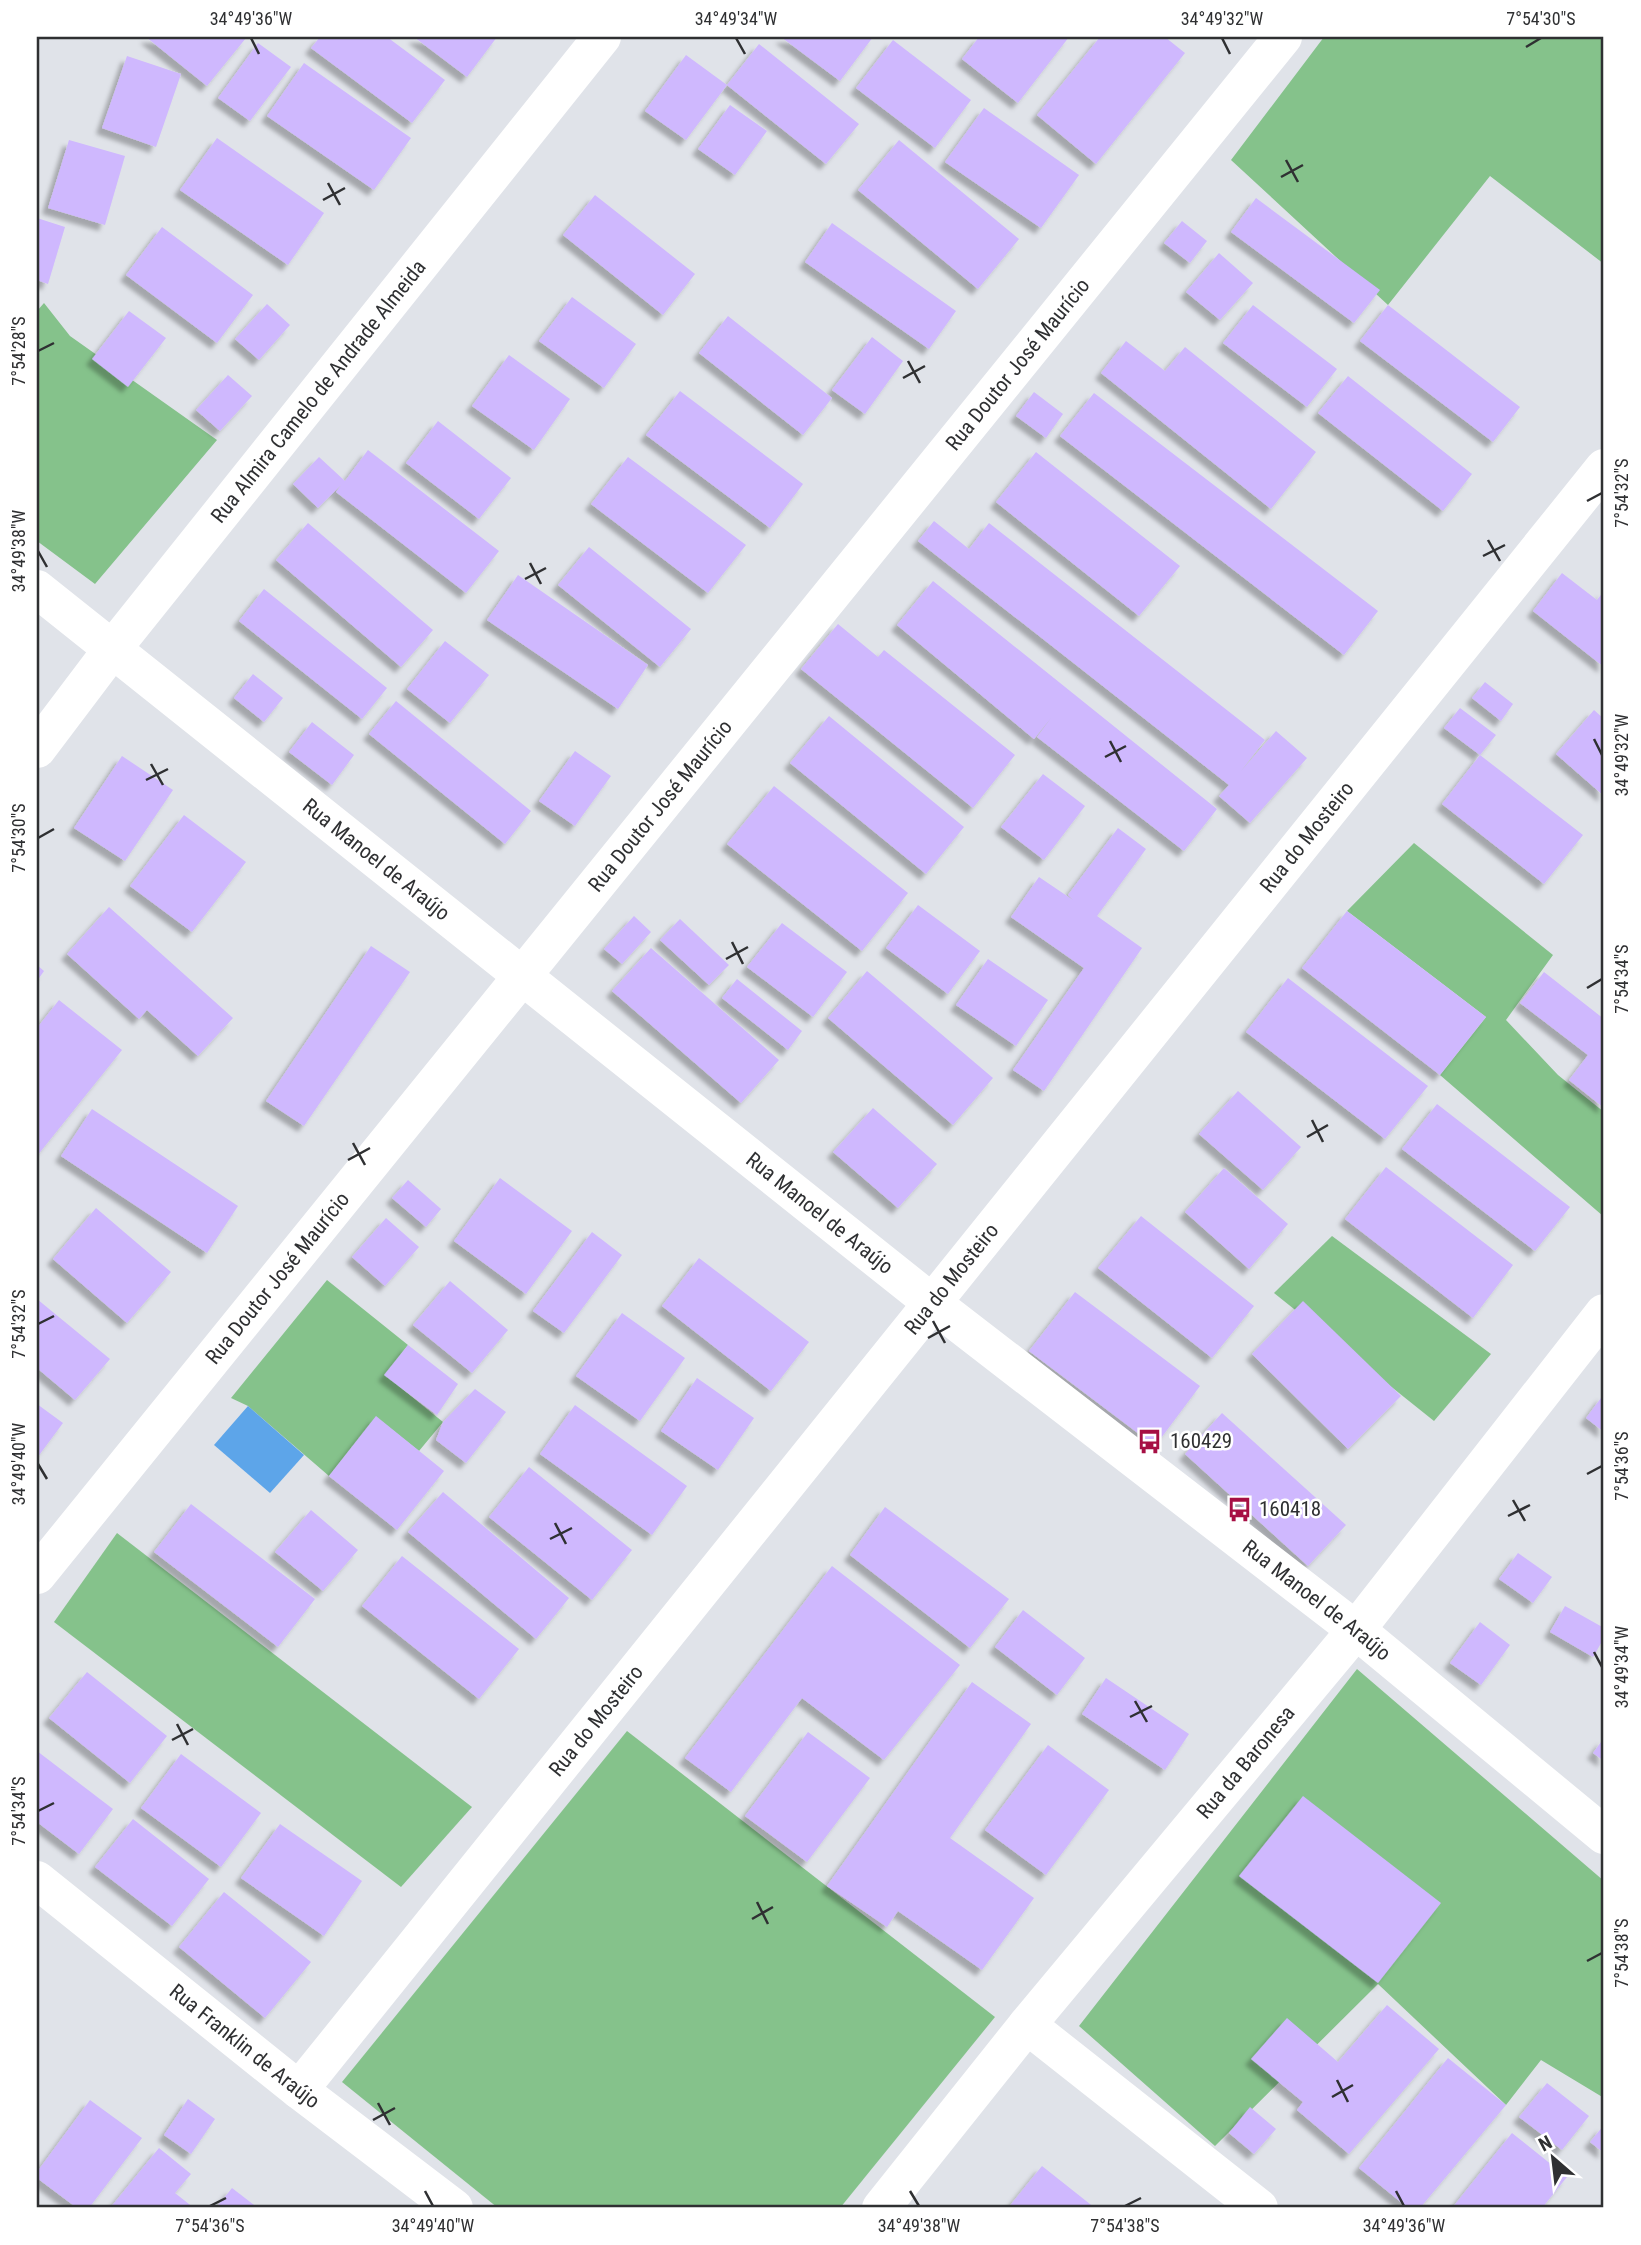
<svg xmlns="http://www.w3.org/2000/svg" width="1641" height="2245" font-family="'Roboto Condensed',sans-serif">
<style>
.green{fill:#85c28b}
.water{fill:#5da5e9}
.building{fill:#cfb8fe;filter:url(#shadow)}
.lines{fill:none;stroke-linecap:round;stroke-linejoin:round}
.street{stroke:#fff;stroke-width:38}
.secondary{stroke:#fff;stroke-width:38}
.ticks{fill:none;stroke:#2f3032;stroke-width:2.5}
.labels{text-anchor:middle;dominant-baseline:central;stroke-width:5;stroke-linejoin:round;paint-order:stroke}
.street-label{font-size:21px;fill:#2f3032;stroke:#fff}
.poi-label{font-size:21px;fill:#2f3032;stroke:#fff;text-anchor:start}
.neatline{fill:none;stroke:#2f3032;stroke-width:2.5}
.ticks-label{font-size:18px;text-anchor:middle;fill:#2f3032}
</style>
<defs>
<filter id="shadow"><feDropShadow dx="-6" dy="6" stdDeviation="2" flood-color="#0004"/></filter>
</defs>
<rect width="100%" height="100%" fill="#e0e3e9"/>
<g class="green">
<polygon points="1324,37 1604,37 1604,264 1490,176 1388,305 1231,160"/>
<polygon points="44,303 70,336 217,440 95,584 37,541 37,311"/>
<polygon points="1414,843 1553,955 1506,1020 1558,1075 1604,1112 1603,1216 1440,1075 1486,1017 1347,911"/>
<polygon points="1332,1236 1491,1354 1434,1421 1274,1293"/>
<polygon points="327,1280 408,1345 385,1375 443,1422 419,1451 376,1417 329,1476 248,1406 231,1398"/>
<polygon points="117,1533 472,1807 401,1887 54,1622"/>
<polygon points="1357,1669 1604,1881 1604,2098 1541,2060 1506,2105 1378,1984 1215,2146 1079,2026"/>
<polygon points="627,1731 995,2017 840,2208 498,2208 342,2082"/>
</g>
<polygon class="water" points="248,1406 304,1455 270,1493 214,1445"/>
<g class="building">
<polygon points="146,37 245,37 246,38 207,86"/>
<polygon points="320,37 387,37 445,80 412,123 311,48"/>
<polygon points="414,37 497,37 467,77"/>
<polygon points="781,37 873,37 840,81"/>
<polygon points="979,37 1069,37 1018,103 962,59"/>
<polygon points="1100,37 1165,37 1185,53 1096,164 1037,115"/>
<polygon points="893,40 971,100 935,148 856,88"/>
<polygon points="258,43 291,67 250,121 218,98"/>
<polygon points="759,44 859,124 826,164 727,85"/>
<polygon points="686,55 727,85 686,140 645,111"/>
<polygon points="127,56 181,74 156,147 102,128"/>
<polygon points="304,63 411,138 374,190 267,116"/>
<polygon points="730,105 767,131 735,175 698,149"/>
<polygon points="984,108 1079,175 1041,228 945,162"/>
<polygon points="217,138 324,213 288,265 180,190"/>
<polygon points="69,140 125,156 105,225 48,208"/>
<polygon points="899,140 1019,239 978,289 858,190"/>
<polygon points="595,195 695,274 663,315 563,235"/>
<polygon points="1256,198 1380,290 1354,323 1231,232"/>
<polygon points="37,218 65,227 48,284 37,280"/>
<polygon points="1182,221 1207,241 1190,263 1164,243"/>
<polygon points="832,223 956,311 929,349 805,262"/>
<polygon points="162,227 253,295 217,343 126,275"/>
<polygon points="1219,253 1253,283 1220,320 1186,292"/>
<polygon points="572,297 636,344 604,388 539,341"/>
<polygon points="267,304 290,325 259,360 235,339"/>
<polygon points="1253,305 1337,369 1307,407 1223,343"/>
<polygon points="1388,305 1520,407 1493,442 1360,341"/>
<polygon points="129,311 166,338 128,387 92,359"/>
<polygon points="728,316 832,398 803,435 699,353"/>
<polygon points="872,337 903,361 865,414 832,390"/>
<polygon points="1126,341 1165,371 1185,347 1316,452 1271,509 1101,373"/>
<polygon points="509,355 570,399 534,450 472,406"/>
<polygon points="228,375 252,396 220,431 196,410"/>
<polygon points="1348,376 1472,474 1443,511 1318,413"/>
<polygon points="680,391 803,484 770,528 646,435"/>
<polygon points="1034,392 1063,414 1046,438 1016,416"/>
<polygon points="1094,393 1378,611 1344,655 1060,436"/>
<polygon points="438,421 511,478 479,519 406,463"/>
<polygon points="368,450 499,551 466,593 336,492 341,485 318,508 293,484 319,457 345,481"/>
<polygon points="1036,452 1180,566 1139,616 996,502"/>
<polygon points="628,457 746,545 708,593 591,504"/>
<polygon points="934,521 969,549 989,523 1265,740 1241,771 1276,731 1307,758 1250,823 1219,796 1229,785 918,541"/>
<polygon points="308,523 433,630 401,667 276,560"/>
<polygon points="589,547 691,629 660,667 558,585"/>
<polygon points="1562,573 1597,600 1604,591 1604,667 1533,611"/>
<polygon points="518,575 648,665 618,709 487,620"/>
<polygon points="933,581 1217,809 1184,851 1037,737 1051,718 1034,739 897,625"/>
<polygon points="264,589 387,688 362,719 239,621"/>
<polygon points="838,624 878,657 884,650 1015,755 973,808 801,669"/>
<polygon points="445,641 489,675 450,723 407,689"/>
<polygon points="253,674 283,698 264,722 234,698"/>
<polygon points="1485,682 1513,704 1501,721 1472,698"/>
<polygon points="396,701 531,811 505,844 369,734"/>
<polygon points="1460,708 1496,735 1480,755 1583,835 1544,884 1442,804 1480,755 1444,728"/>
<polygon points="1594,710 1604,719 1604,796 1556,754"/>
<polygon points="829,716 964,827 926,874 790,763"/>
<polygon points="312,722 354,755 332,785 289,752"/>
<polygon points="575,751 611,776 575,826 539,801"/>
<polygon points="122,756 173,790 125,861 74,828"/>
<polygon points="1043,774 1085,806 1044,860 1001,827"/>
<polygon points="774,786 908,893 862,951 727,844"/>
<polygon points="184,815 246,862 192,932 130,886"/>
<polygon points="1118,828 1146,849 1097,916 1142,948 1044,1091 1013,1070 1084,968 1011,917 1039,877 1073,900 1068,895"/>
<polygon points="918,905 980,951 948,994 886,948"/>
<polygon points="109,907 233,1018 198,1056 147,1010 139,1019 67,954"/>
<polygon points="1347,911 1486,1017 1440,1075 1302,968"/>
<polygon points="634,916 651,932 622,964 604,949"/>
<polygon points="680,919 729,965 709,985 660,940"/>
<polygon points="782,923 847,972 813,1017 747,967"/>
<polygon points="371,946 410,972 304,1126 266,1101"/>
<polygon points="651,948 779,1060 741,1103 612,991"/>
<polygon points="988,959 1048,1000 1016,1046 956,1005"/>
<polygon points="37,965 44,971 37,981"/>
<polygon points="867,971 993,1078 953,1125 828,1018"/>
<polygon points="1544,972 1604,1019 1604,1108 1569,1080 1588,1055 1520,1003"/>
<polygon points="1288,978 1428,1086 1385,1139 1246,1032"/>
<polygon points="737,979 802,1031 788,1050 722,998"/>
<polygon points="59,1000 122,1050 37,1156 37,1028"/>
<polygon points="1238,1091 1301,1147 1263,1190 1199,1134"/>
<polygon points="1437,1104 1570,1207 1535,1251 1402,1149"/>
<polygon points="873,1108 937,1164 898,1208 833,1152"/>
<polygon points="92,1109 238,1206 207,1253 61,1156"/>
<polygon points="1386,1167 1513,1265 1473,1318 1345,1219"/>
<polygon points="1224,1168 1288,1224 1249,1269 1185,1212"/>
<polygon points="500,1178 572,1231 526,1294 454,1241"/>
<polygon points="408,1180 441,1209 426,1227 392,1198"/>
<polygon points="96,1208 171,1272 127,1323 53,1259"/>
<polygon points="1141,1216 1254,1306 1212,1358 1098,1268"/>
<polygon points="386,1218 419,1247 385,1286 352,1257"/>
<polygon points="592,1232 622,1255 564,1333 533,1311"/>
<polygon points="699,1258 809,1342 771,1391 662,1306"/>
<polygon points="450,1281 508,1330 472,1373 413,1325"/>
<polygon points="1075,1292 1200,1386 1155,1446 1029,1351"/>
<polygon points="37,1299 110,1359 75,1400 37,1368"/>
<polygon points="1303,1301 1401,1396 1348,1449 1252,1354"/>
<polygon points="622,1313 685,1358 640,1421 576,1376"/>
<polygon points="408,1345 458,1384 437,1415 384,1375"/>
<polygon points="697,1378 754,1418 718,1470 661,1431"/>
<polygon points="475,1389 506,1412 466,1463 436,1440 443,1422"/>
<polygon points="1604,1394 1604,1432 1586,1418"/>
<polygon points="37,1404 63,1423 37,1458"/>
<polygon points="575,1405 687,1486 652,1535 540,1454"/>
<polygon points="1222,1413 1346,1525 1308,1566 1185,1454"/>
<polygon points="376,1416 444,1471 397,1530 329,1476"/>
<polygon points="529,1467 632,1550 592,1600 489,1517"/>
<polygon points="443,1492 569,1598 536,1639 408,1532"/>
<polygon points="191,1504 315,1599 278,1647 154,1552"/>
<polygon points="885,1507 1009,1599 970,1648 850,1555"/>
<polygon points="311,1510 358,1550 323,1591 275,1552"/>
<polygon points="1518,1553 1552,1577 1533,1603 1499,1579"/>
<polygon points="402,1556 519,1649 479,1699 362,1606"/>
<polygon points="832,1566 960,1665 884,1760 802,1698 731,1792 685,1758"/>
<polygon points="1565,1606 1604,1628 1604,1638 1593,1657 1550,1632"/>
<polygon points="1023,1610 1085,1658 1057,1695 995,1647"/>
<polygon points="1480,1622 1510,1645 1481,1685 1450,1663"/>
<polygon points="87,1672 167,1736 130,1783 49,1718"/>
<polygon points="1106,1678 1189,1734 1165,1770 1082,1714"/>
<polygon points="972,1682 1031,1724 950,1838 1034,1898 982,1970 898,1911 887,1927 827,1886"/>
<polygon points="808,1732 870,1778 807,1862 745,1816"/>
<polygon points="1604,1738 1604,1761 1593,1753"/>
<polygon points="1048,1745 1109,1790 1046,1875 985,1830"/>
<polygon points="37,1751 113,1809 79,1854 37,1822"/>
<polygon points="181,1754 261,1813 221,1867 141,1808"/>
<polygon points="1303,1796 1441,1903 1378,1983 1239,1876"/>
<polygon points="133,1819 209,1879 172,1926 95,1867"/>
<polygon points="280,1824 362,1881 324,1936 241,1878"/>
<polygon points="224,1892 311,1962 265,2018 179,1947"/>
<polygon points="1387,2005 1439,2049 1349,2154 1297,2110 1303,2102 1251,2059 1287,2018 1338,2062"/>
<polygon points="1448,2058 1506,2105 1420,2208 1408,2208 1359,2168"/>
<polygon points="1547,2083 1589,2116 1562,2150 1519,2117"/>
<polygon points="188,2099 215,2119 191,2154 164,2135"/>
<polygon points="90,2100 142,2138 89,2208 77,2208 37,2178 37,2172"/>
<polygon points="1250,2107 1276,2129 1254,2154 1229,2133"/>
<polygon points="1604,2125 1604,2153 1590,2142"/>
<polygon points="1512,2133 1567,2177 1542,2208 1452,2208"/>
<polygon points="159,2148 191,2174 175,2193 194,2208 110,2208"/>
<polygon points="1042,2166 1095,2208 1008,2208"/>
<polygon points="232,2188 258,2208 216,2208"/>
</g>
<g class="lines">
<g class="street">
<path id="s1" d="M 37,749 L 114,647 L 602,37"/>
<path id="s2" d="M 37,1575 L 1283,37"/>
<path id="s3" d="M 37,1880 L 299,2090 L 454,2208"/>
<polyline points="1027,2025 1259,2208"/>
<path id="s4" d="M 299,2090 L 1604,468"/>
<path id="s5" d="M 881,2208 L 1027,2025 L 1356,1630 L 1604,1313"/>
</g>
<path class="secondary" id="s6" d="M 37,589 L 931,1302 L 1356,1630 L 1604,1835"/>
</g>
<path class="ticks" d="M 251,38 L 259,54M 736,38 L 745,54M 1222,38 L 1230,54M 1526,47 L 1541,38M 1286,160 L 1298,182M 1281,177 L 1303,165M 328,183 L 340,205M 323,200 L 345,188M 38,351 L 54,343M 908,361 L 920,383M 903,378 L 925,366M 1587,501 L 1602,493M 1488,540 L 1500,561M 38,551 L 47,567M 1483,556 L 1505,545M 530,563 L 541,584M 525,579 L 546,568M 1594,739 L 1602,755M 1110,741 L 1121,762M 1105,757 L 1126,746M 151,764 L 163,785M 146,780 L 168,769M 38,838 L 54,829M 732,942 L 743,964M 726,959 L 748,947M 1587,988 L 1602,979M 1312,1120 L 1323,1142M 1307,1137 L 1328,1125M 353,1143 L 365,1165M 348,1160 L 370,1148M 933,1321 L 945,1343M 38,1324 L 54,1316M 928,1338 L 950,1326M 38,1464 L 47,1479M 1587,1474 L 1602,1466M 1513,1500 L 1525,1521M 1508,1516 L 1530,1505M 555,1523 L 566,1544M 550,1539 L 572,1528M 1594,1652 L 1602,1667M 1135,1701 L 1147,1722M 1130,1717 L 1152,1706M 177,1724 L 188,1745M 172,1740 L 193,1729M 38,1811 L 54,1803M 757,1902 L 768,1924M 752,1919 L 773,1907M 1587,1961 L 1602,1953M 1337,2080 L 1348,2102M 1332,2097 L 1353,2085M 378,2103 L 390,2125M 373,2120 L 395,2108M 425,2191 L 433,2206M 910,2191 L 919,2206M 1396,2191 L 1404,2206M 210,2206 L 226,2198M 1125,2206 L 1141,2198"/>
<defs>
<symbol id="bus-bare" viewBox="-9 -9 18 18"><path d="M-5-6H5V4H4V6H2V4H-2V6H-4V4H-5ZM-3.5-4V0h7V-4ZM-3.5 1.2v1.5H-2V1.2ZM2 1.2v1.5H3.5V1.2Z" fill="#a60f44" stroke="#fff" stroke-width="2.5" paint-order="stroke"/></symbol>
</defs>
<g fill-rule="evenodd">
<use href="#bus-bare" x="1132" y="1424" width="35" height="35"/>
<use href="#bus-bare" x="1222" y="1492" width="35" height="35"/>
</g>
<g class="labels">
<g class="street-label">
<text stroke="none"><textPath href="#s2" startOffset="1558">Rua Doutor José Maurício</textPath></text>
<text stroke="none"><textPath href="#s1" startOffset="455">Rua Almira Camelo de Andrade Almeida</textPath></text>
<text stroke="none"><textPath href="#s2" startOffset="990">Rua Doutor José Maurício</textPath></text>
<text stroke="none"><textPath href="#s4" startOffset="1608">Rua do Mosteiro</textPath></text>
<text stroke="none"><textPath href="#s6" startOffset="434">Rua Manoel de Araújo</textPath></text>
<text stroke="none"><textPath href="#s6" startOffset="1001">Rua Manoel de Araújo</textPath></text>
<text stroke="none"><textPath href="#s4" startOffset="1041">Rua do Mosteiro</textPath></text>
<text stroke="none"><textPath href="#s2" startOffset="382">Rua Doutor José Maurício</textPath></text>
<text stroke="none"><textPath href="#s6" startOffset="1631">Rua Manoel de Araújo</textPath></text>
<text stroke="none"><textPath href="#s4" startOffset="474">Rua do Mosteiro</textPath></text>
<text stroke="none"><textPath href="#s5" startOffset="576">Rua da Baronesa</textPath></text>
<text stroke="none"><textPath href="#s3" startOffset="266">Rua Franklin de Araújo</textPath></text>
</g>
<g class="poi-label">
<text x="1170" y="1441">160429</text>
<text x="1259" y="1509">160418</text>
</g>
</g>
<rect width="1641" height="2245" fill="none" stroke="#ffffff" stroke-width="77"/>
<g transform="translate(1553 2158) rotate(332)" stroke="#ffffff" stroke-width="5" paint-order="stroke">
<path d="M0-5L12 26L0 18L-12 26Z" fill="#2f3032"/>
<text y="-10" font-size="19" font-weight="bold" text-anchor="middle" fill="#2f3032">N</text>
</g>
<rect x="38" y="38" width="1564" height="2168" class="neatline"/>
<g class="ticks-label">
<text x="251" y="25">34°49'36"W</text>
<text x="736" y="25">34°49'34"W</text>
<text x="1222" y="25">34°49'32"W</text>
<text x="1541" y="25">7°54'30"S</text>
<text transform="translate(19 351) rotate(-90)" y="6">7°54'28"S</text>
<text transform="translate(1622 493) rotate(-90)" y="6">7°54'32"S</text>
<text transform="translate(19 551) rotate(-90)" y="6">34°49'38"W</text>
<text transform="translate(1622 755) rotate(-90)" y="6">34°49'32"W</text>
<text transform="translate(19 838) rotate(-90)" y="6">7°54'30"S</text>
<text transform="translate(1622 979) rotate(-90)" y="6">7°54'34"S</text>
<text transform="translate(19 1324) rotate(-90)" y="6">7°54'32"S</text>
<text transform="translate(19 1464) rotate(-90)" y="6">34°49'40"W</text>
<text transform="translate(1622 1466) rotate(-90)" y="6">7°54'36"S</text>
<text transform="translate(1622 1667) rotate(-90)" y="6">34°49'34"W</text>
<text transform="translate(19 1811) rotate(-90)" y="6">7°54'34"S</text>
<text transform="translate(1622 1953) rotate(-90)" y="6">7°54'38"S</text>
<text x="210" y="2232">7°54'36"S</text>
<text x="433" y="2232">34°49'40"W</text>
<text x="919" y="2232">34°49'38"W</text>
<text x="1125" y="2232">7°54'38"S</text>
<text x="1404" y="2232">34°49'36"W</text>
</g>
</svg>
